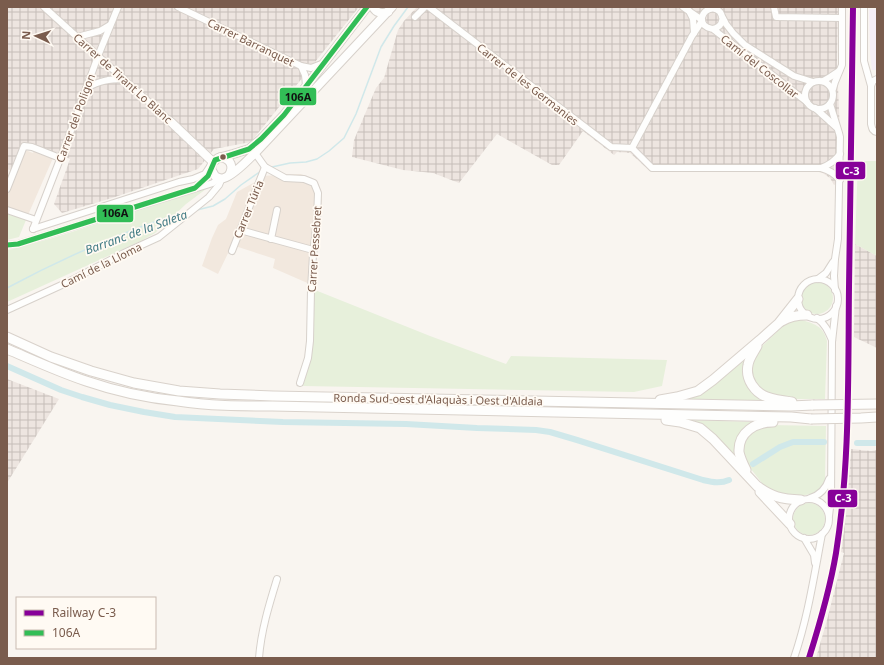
<svg xmlns="http://www.w3.org/2000/svg" width="884" height="665" font-family="'Noto Sans',sans-serif">
<style>
.residential{fill:#f2e8de}
.industrial{fill:url(#industrial-grid)}
.education{fill:#f6eef6}
.green{fill:#e7f0db}
.lines{fill:none;stroke-linecap:round;stroke-linejoin:round}
.stream{stroke:#d0e8ea;stroke-width:1.5}
.canal{stroke:#d0e8ea;stroke-width:6}
.minor-casing{stroke:#d7d1cb;stroke-width:8}
.tertiary-casing{stroke:#d7d1cb;stroke-width:10}
.secondary-casing{stroke:#d9d2cb;stroke-width:11}
.minor{stroke:#fefefd;stroke-width:6}
.tertiary{stroke:#fefefd;stroke-width:8}
.secondary{stroke:#fefefd;stroke-width:9}
.secondary-bridge-casing{stroke:#d9d2cb;stroke-width:11;stroke-linecap:butt}
.secondary-bridge{stroke:#fefefd;stroke-width:9}
.bus-1-casing{stroke:#fffaf3;stroke-width:8}
.bus-1{stroke:#32bd56;stroke-width:5}
.rail-1-casing{stroke:#fffaf3;stroke-width:9}
.rail-1{stroke:#870099;stroke-width:6}
.bus-dot{fill:#7a5c4d;stroke:#fffaf3;stroke-width:1.5}
.labels{text-anchor:middle;dominant-baseline:central;stroke-width:3.5;stroke-linejoin:round;paint-order:stroke}
.street-label{font-size:11px;fill:#7a5c4d;stroke:#fffaf3}
.water-label{font-size:12px;font-style:italic;fill:#437c86;stroke:#fffaf3}
.line-badge{stroke:#fffaf3;stroke-width:1.5}
.badge-label{font-size:11px;text-anchor:middle;font-weight:bold;fill:#fff}
.pale-badge-label{font-size:11px;text-anchor:middle;font-weight:bold;fill:#111}
</style>
<defs>
<pattern id="industrial-grid" width="8" height="8" patternUnits="userSpaceOnUse"><rect width="8" height="8" fill="#ede5e0"/><path d="M0 4h8M4 0v8" fill="none" stroke="#c5bdb8"/></pattern>
</defs>
<rect width="100%" height="100%" fill="#f9f5f0"/>
<g class="residential">
<polygon points="25,150 33,153 34,150 53,158 28,215 7,207 7,196"/>
<polygon points="301,174 310,178 317,183 320,190 322,200 312,285 273,268 275,259 232,245 218,274 202,266 212,238 218,225 226,219 237,192 255,182 260,176"/>
</g>
<g class="industrial">
<polygon points="7,7 359,7 251,142 214,149 198,169 112,198 62,213 54,204 70,159 56,152 53,153 30,143 29,145 23,143 12,171 7,169"/>
<polygon points="417,7 838,7 837,62 842,181 834,185 830,178 821,172 650,171 630,153 617,152 614,155 583,131 559,165 552,165 497,134 459,183 433,173 403,170 352,157 354,140 376,88 384,78 398,30 404,21"/>
<polygon points="855,244 877,256 877,348 854,337"/>
<polygon points="7,379 59,399 7,483"/>
<polygon points="851,449 871,451 877,450 877,658 816,658 827,620 844,553 841,552 846,514"/>
</g>
<polygon class="education" points="869,9 877,9 877,70 872,70 870,52"/>
<g class="green">
<polygon points="858,161 877,161 877,256 855,244"/>
<polygon points="206,189 186,204 167,222 155,233 141,241 7,302 7,250 13,249 56,237"/>
<polygon points="7,211 26,220 19,237 7,240"/>
<circle cx="817" cy="298" r="16"/>
<path d="M 315,290 L 430,336 L 506,364 L 511,356 L 667,360 L 662,386 L 634,392 L 303,386 C 307,371 311,356 313,340 C 314,325 313,309 312,294 Z"/>
<path d="M 799,319 C 814,324 823,325 827,341 L 825,399 L 790,399 L 766,394 L 754,383 L 750,366 L 758,350 L 783,326 L 791,321 Z"/>
<polygon points="748,352 745,367 768,401 685,400"/>
<polygon points="689,420 754,422 750,425 739,461"/>
<polygon points="770,425 826,426 825,480 823,486 818,491 812,494 791,497 782,496 765,487 747,464 744,459 743,446 748,434 752,430"/>
<circle cx="809" cy="519" r="16"/>
</g>
<g class="lines">
<g class="stream">
<polyline points="272,167 290,163 306,162 317,159 329,151 344,138 356,114 381,47 394,26 408,7"/>
<polyline points="197,210 213,206 225,199 241,185 261,171"/>
<path d="M 7,288 C 48,266 91,246 135,229 C 152,223 169,216 187,212"/>
</g>
<g class="canal">
<path d="M 7,366 L 61,390 L 82,397 L 110,405 L 144,412 L 175,417 L 283,422 L 406,424 L 477,428 L 536,430 L 550,432 L 577,440 L 703,480 C 712,482 720,484 729,480"/>
<polyline points="857,443 877,443"/>
<polyline points="753,464 780,447 793,442 824,442"/>
</g>
<defs>
<g id="minor">
<polyline points="44,7 98,56 171,122"/>
<polyline points="178,7 301,66 311,68 324,63"/>
<polyline points="429,7 611,147 632,148"/>
<polyline points="683,7 702,20"/>
<polyline points="774,7 776,17 842,18"/>
<polyline points="864,7 864,61 871,86"/>
<polyline points="689,11 693,19 694,33"/>
<polyline points="415,17 425,7"/>
<polyline points="723,18 726,24 733,33 745,45 794,76 813,82"/>
<path d="M 713,29 C 717,28 721,26 722,21 C 723,18 722,15 720,12 C 712,2 696,15 704,25 C 707,28 709,28 713,29 C 713,29 717,32 718,33 L 807,102"/>
<polyline points="77,37 100,31 110,25"/>
<polyline points="301,66 305,75 306,86"/>
<path d="M 877,79 L 873,81 L 871,86 L 871,124 C 872,128 872,131 877,132"/>
<circle cx="819" cy="95" r="14"/>
<polyline points="823,81 830,77 839,71"/>
<path d="M 86,88 C 100,81 108,79 124,79"/>
<polyline points="833,89 835,82 842,65 842,7"/>
<polyline points="830,104 839,133 840,137 838,239 835,259 834,276 835,290"/>
<polyline points="815,108 836,127"/>
<path d="M 632,148 L 652,168 L 821,168 C 829,170 835,174 840,180"/>
<polyline points="632,148 692,36 702,21"/>
<polyline points="255,153 265,167 285,178 304,179 314,183 318,193 317,220 313,254 311,290 310,341 308,358 300,383"/>
<path d="M 821,168 C 829,165 835,161 840,154"/>
<polyline points="198,185 207,177 211,170"/>
<polyline points="7,189 24,146 32,147 60,158"/>
<polyline points="7,210 36,220"/>
<polyline points="33,229 69,136 98,56 118,7"/>
<polyline points="33,229 179,182 193,179 205,174 211,165"/>
<polyline points="240,230 313,250"/>
<polyline points="271,239 277,210"/>
<polyline points="7,245 18,244 213,183 219,178"/>
<polyline points="232,251 265,167"/>
<polyline points="818,279 826,273 833,262"/>
<circle cx="818" cy="299" r="20"/>
<polyline points="7,310 66,283 122,254 159,237 209,197 219,185 222,178"/>
<path d="M 817,318 C 825,324 828,331 832,340"/>
<path d="M 810,498 C 820,495 826,489 829,479"/>
<circle cx="809" cy="519" r="20"/>
<polyline points="829,516 831,500 832,342 836,306"/>
<polyline points="804,538 814,555 815,563"/>
<path d="M 259,658 C 261,631 269,605 277,579"/>
<path d="M 794,658 C 808,617 814,576 822,534"/>
</g>
<g id="tertiary">
<path d="M 367,7 L 284,115 L 261,139 L 249,149 L 233,154 L 218,158 L 212,163 L 211,169 L 215,176 C 218,178 221,179 224,178 C 234,175 248,160 255,153 L 392,7"/>
<path d="M 373,7 C 376,13 382,14 388,12"/>
<polyline points="171,122 213,162"/>
<path d="M 221,157 C 231,159 234,167 229,175"/>
</g>
<g id="secondary">
<path d="M 782,321 C 790,316 797,315 807,315"/>
<polyline points="7,337 51,357 91,371 134,383 179,391 220,394 273,396 791,406 813,405"/>
<path d="M 757,346 C 754,352 749,358 748,365 C 745,379 755,393 767,397 C 775,400 784,401 792,402"/>
<path d="M 7,349 C 33,360 59,372 86,381 C 115,391 147,398 178,401 C 209,406 240,406 272,406 L 791,417 L 811,419"/>
<polyline points="660,400 677,397 698,391 713,380 760,340 779,323 798,299"/>
<path d="M 666,420 L 680,422 L 700,428 L 713,439 L 757,486 C 772,497 781,499 801,500"/>
<path d="M 746,470 C 743,464 740,458 739,452 C 738,432 756,422 773,422"/>
<polyline points="760,492 790,524"/>
</g>
</defs>
<use href="#minor" class="minor-casing"/>
<use href="#tertiary" class="tertiary-casing"/>
<use href="#secondary" class="secondary-casing"/>
<use href="#minor" class="minor"/>
<use href="#tertiary" class="tertiary"/>
<use href="#secondary" class="secondary"/>
<defs>
<g id="secondary-bridge">
<polyline points="813,405 877,404"/>
<polyline points="811,419 861,418 877,417"/>
</g>
</defs>
<use href="#secondary-bridge" class="secondary-bridge-casing"/>
<use href="#secondary-bridge" class="secondary-bridge"/>
<defs>
<polyline id="bus-1" points="7,245 18,244 195,188 208,176 215,160 249,149 261,139 284,115 367,7"/>
</defs>
<use href="#bus-1" class="bus-1-casing"/>
<use href="#bus-1" class="bus-1"/>
<defs>
<path id="rail-1" d="M 809,658 C 820,623 830,589 836,553 C 850,465 848,376 849,287 C 850,194 852,100 853,7"/>
</defs>
<use href="#rail-1" class="rail-1-casing"/>
<use href="#rail-1" class="rail-1"/>
</g>
<circle class="bus-dot" cx="223" cy="157" r="3.5"/>
<g class="labels">
<g class="street-label">
<text transform="translate(251 42) rotate(26)">Carrer Barranquet</text>
<text transform="translate(760 66) rotate(38)">Camí del Coscollar</text>
<text transform="translate(123 78) rotate(42)">Carrer de Tirant Lo Blanc</text>
<text transform="translate(528 84) rotate(38)">Carrer de les Germanies</text>
<text transform="translate(75 118) rotate(-70)">Carrer del Poligon</text>
<text transform="translate(248 209) rotate(-68)">Carrer Túria</text>
<text transform="translate(314 249) rotate(-86)">Carrer Pessebret</text>
<text transform="translate(101 265) rotate(-26)">Camí de la Lloma</text>
<text transform="translate(438 399) rotate(1)">Ronda Sud-oest d'Alaquàs i Oest d'Aldaia</text>
</g>
<g class="water-label">
<text transform="translate(136 232) rotate(-20)">Barranc de la Saleta</text>
</g>
</g>
<g class="line-badge">
<rect x="279" y="87" width="38" height="19" rx="4" fill="#32bd56"/>
<rect x="835" y="161" width="31" height="19" rx="4" fill="#870099"/>
<rect x="96" y="204" width="38" height="19" rx="4" fill="#32bd56"/>
<rect x="827" y="489" width="31" height="19" rx="4" fill="#870099"/>
</g>
<g class="badge-label">
<text x="851" y="175">C-3</text>
<text x="843" y="502">C-3</text>
</g>
<g class="pale-badge-label">
<text x="298" y="101">106A</text>
<text x="115" y="217">106A</text>
</g>
<rect width="884" height="665" fill="none" stroke="#7a5c4d" stroke-width="16"/>
<rect x="16" y="597" width="140" height="52" fill="#fffaf3" stroke="#cabbb1"/>
<rect x="24" y="610" width="20" height="6" fill="#870099" stroke="#cabbb1"/>
<text x="52" y="617" font-size="12" fill="#7a5c4d">Railway C-3</text>
<rect x="24" y="630" width="20" height="6" fill="#32bd56" stroke="#cabbb1"/>
<text x="52" y="637" font-size="12" fill="#7a5c4d">106A</text>
<g transform="translate(36 36) rotate(274)" stroke="#fffaf3" stroke-width="3" paint-order="stroke">
<path d="M0-3L7 15L0 10L-7 15Z" fill="#7a5c4d"/>
<text y="-6" font-size="11" font-weight="bold" text-anchor="middle" fill="#7a5c4d">N</text>
</g>
</svg>
